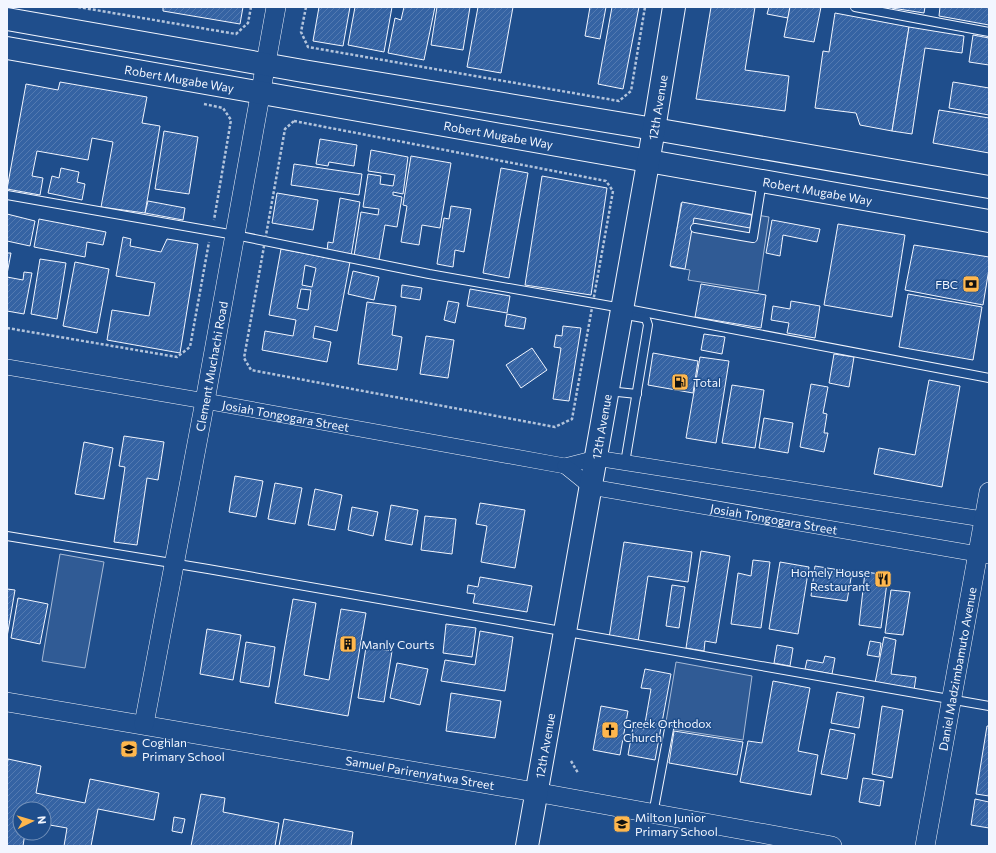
<svg xmlns="http://www.w3.org/2000/svg" width="996" height="853" font-family="Commissioner,sans-serif">
<style>
.built{fill:#305b95;stroke:#a8bbd7}
.building{fill:url(#building-hatch);stroke:#f2f6ff;fill-rule:evenodd}
.lines{fill:none;stroke-linecap:round;stroke-linejoin:round}
.service-casing{stroke:#f2f6ff;stroke-width:10}
.minor-casing{stroke:#f2f6ff;stroke-width:16}
.tertiary-casing{stroke:#f2f6ff;stroke-width:20}
.secondary-casing{stroke:#f2f6ff;stroke-width:24}
.path{stroke:#b3c4dc;stroke-width:2.5;stroke-dasharray:3 2;stroke-linecap:butt}
.service{stroke:#1f4e8c;stroke-width:8}
.minor{stroke:#1f4e8c;stroke-width:15}
.tertiary{stroke:#1f4e8c;stroke-width:19}
.secondary{stroke:#1f4e8c;stroke-width:22}
.labels{text-anchor:middle;dominant-baseline:central;stroke-width:3;stroke-linejoin:round;paint-order:stroke}
.street-label{font-size:12px;fill:#f2f6ff;stroke:#1f4e8c}
.poi-label{font-size:12px;fill:#f2f6ff;stroke:#1f4e8c;text-anchor:start}
</style>
<defs>
<pattern id="building-hatch" width="6" height="6" patternUnits="userSpaceOnUse"><rect width="6" height="6" fill="#3563a3"/><path d="M-1 1l2-2M0 6l6-6M5 7l2-2" fill="none" stroke="#537ab1"/></pattern>
</defs>
<rect width="100%" height="100%" fill="#1f4e8c"/>
<g class="built">
<polygon points="681,203 769,217 758,291 688,280 690,270 671,267"/>
<polygon points="60,554 104,562 85,668 42,661"/>
<polygon points="676,662 752,676 743,740 665,728"/>
</g>
<g class="building">
<polygon points="163,7 243,7 240,24 163,11"/>
<polygon points="319,7 350,7 343,46 313,41"/>
<polygon points="355,7 392,7 384,52 348,45"/>
<polygon points="404,7 435,7 424,60 388,53 395,18 401,20"/>
<polygon points="437,7 470,7 463,50 431,45"/>
<polygon points="478,7 513,7 501,73 467,67"/>
<polygon points="590,7 606,7 600,39 585,36"/>
<polygon points="612,7 639,7 623,89 598,84"/>
<polygon points="711,7 755,7 745,70 789,76 785,111 696,99"/>
<polygon points="769,7 790,7 788,18 767,14"/>
<polygon points="790,7 821,7 814,42 784,37"/>
<polygon points="892,7 925,7 924,13 892,8"/>
<polygon points="940,7 989,7 989,25 939,16"/>
<polygon points="835,13 909,27 892,131 860,125 856,113 815,108 823,51 829,52"/>
<polygon points="909,27 964,36 962,53 925,48 912,134 892,131"/>
<polygon points="973,35 989,38 989,65 969,62"/>
<polygon points="60,82 147,97 142,123 160,126 145,213 101,207 113,142 92,138 88,160 37,151 32,176 43,178 40,195 7,189 26,84 58,90"/>
<polygon points="953,82 989,88 989,115 949,108"/>
<polygon points="939,110 989,118 989,153 933,143"/>
<polygon points="164,131 198,137 189,194 155,189"/>
<polygon points="320,139 357,145 354,166 329,162 328,166 316,164"/>
<polygon points="371,150 408,157 403,194 393,192 393,195 402,197 397,227 385,225 379,260 354,256 361,212 378,215 379,209 363,207 368,174 381,176 380,184 393,186 395,175 368,171"/>
<polygon points="411,156 451,163 440,228 422,225 419,245 401,242 407,206 403,205"/>
<polygon points="294,164 362,174 359,195 291,185"/>
<polygon points="61,168 79,172 77,182 85,184 82,200 48,193 52,176 59,178"/>
<polygon points="501,168 528,173 509,278 483,273"/>
<polygon points="542,176 607,188 591,295 525,285"/>
<polygon points="277,193 318,200 313,230 272,223"/>
<polygon points="340,198 360,202 351,256 327,251 328,242 333,243"/>
<polygon points="148,201 185,208 183,220 145,213"/>
<polygon points="682,202 752,215 750,228 694,218 685,269 670,266"/>
<polygon points="451,206 471,209 464,252 455,250 453,267 437,264 444,218 449,219"/>
<polygon points="7,214 35,221 30,246 7,241"/>
<polygon points="39,219 106,232 103,245 87,242 85,257 34,247"/>
<polygon points="772,220 820,229 817,242 783,235 780,256 766,253"/>
<polygon points="838,224 905,235 892,317 824,305"/>
<polygon points="123,237 131,239 130,246 161,252 167,239 198,244 180,353 107,340 112,310 149,316 155,283 116,276"/>
<polygon points="914,245 989,257 989,269 983,305 905,290"/>
<path d="M 281,249 L 350,262 L 337,331 L 315,326 L 313,338 L 331,342 L 327,362 L 262,350 L 265,331 L 293,336 L 296,320 L 269,315 ZM 305,265 L 316,268 L 312,287 L 302,285 ZM 301,289 L 311,290 L 308,310 L 297,308 Z"/>
<polygon points="7,253 11,253 7,274"/>
<polygon points="40,259 66,263 57,319 31,314"/>
<polygon points="75,262 109,269 97,333 63,326"/>
<polygon points="353,271 379,277 374,300 348,294"/>
<polygon points="24,272 32,273 24,314 7,311 7,277 23,280"/>
<polygon points="701,284 766,295 761,328 695,317"/>
<polygon points="402,285 422,288 420,300 401,297"/>
<polygon points="470,289 510,296 507,313 467,306"/>
<polygon points="908,294 982,307 973,360 899,347"/>
<polygon points="448,301 459,303 455,323 444,320"/>
<polygon points="791,301 820,306 815,338 787,333 789,323 771,320 773,306 790,309"/>
<polygon points="367,302 396,306 392,335 402,337 397,370 358,364"/>
<polygon points="507,314 526,318 524,329 505,326"/>
<polygon points="563,326 581,328 569,401 553,399 561,348 554,347 556,335 562,336"/>
<polygon points="704,334 725,337 722,354 701,350"/>
<polygon points="426,336 454,340 448,378 420,374"/>
<polygon points="532,348 547,370 521,388 506,365"/>
<polygon points="653,353 698,361 693,393 648,385"/>
<polygon points="834,354 854,357 849,387 829,383"/>
<polygon points="700,357 729,361 716,443 686,438"/>
<polygon points="929,380 960,386 942,487 874,474 879,448 915,455"/>
<polygon points="811,384 828,387 823,413 827,414 824,433 828,433 824,452 800,447"/>
<polygon points="732,385 764,390 755,448 722,443"/>
<polygon points="764,418 793,423 788,453 759,448"/>
<polygon points="124,436 164,442 158,480 147,478 137,545 114,542 125,467 119,466"/>
<polygon points="84,442 113,448 104,499 75,494"/>
<polygon points="235,476 263,481 256,517 229,512"/>
<polygon points="275,483 302,488 295,524 268,519"/>
<polygon points="315,489 342,495 335,530 308,525"/>
<polygon points="480,503 525,510 515,568 481,562 487,526 476,524"/>
<polygon points="391,505 418,510 412,545 385,540"/>
<polygon points="352,507 378,512 373,536 348,530"/>
<polygon points="425,516 456,519 452,554 421,550"/>
<polygon points="624,542 692,552 688,582 648,576 638,642 609,638"/>
<polygon points="701,551 730,556 716,643 705,641 704,651 686,648"/>
<polygon points="753,560 770,562 761,628 731,624 738,573 751,576"/>
<polygon points="780,562 809,567 798,634 769,629"/>
<polygon points="815,566 852,572 847,601 811,596"/>
<polygon points="865,572 888,575 881,628 859,625"/>
<polygon points="480,577 532,586 527,612 473,603 475,594 467,593 468,585 478,587"/>
<polygon points="672,585 685,587 679,628 666,626"/>
<polygon points="7,589 15,590 7,637"/>
<polygon points="891,590 910,592 903,635 885,633"/>
<polygon points="18,598 48,604 40,644 11,638"/>
<polygon points="293,599 316,603 304,675 329,680 341,609 366,613 348,716 275,703"/>
<polygon points="446,624 476,628 472,657 443,653"/>
<polygon points="207,629 241,635 233,680 200,674"/>
<polygon points="480,631 513,637 505,691 441,681 445,660 475,665"/>
<polygon points="884,637 896,640 891,674 916,677 914,690 875,683"/>
<polygon points="870,641 881,643 879,657 867,655"/>
<polygon points="246,642 275,647 269,687 240,682"/>
<polygon points="777,645 793,648 790,666 774,663"/>
<polygon points="366,647 392,651 384,702 358,698"/>
<polygon points="825,656 835,658 832,674 805,669 807,660 823,663"/>
<polygon points="397,663 428,669 420,705 390,698"/>
<polygon points="645,669 671,674 655,760 628,755 633,727 644,729 651,689 641,688"/>
<polygon points="773,681 810,688 798,751 818,755 811,795 740,782 748,741 762,743"/>
<polygon points="837,692 864,697 859,728 831,723"/>
<polygon points="451,693 501,701 495,738 446,731"/>
<polygon points="601,706 628,711 620,755 593,750"/>
<polygon points="882,706 903,710 892,778 872,774"/>
<polygon points="987,726 989,726 989,796 976,794"/>
<polygon points="830,729 855,734 847,779 821,774"/>
<polygon points="674,731 743,742 737,775 669,763"/>
<polygon points="8,759 41,766 36,793 85,803 90,779 159,793 154,820 98,809 91,846 64,846 67,828 44,824 44,809 20,809 20,833 25,833 23,846 7,846 7,765"/>
<polygon points="863,778 884,781 880,806 859,802"/>
<polygon points="201,794 225,798 223,812 279,823 275,846 191,846"/>
<polygon points="975,799 989,802 989,828 971,825"/>
<polygon points="174,817 185,819 182,833 172,831"/>
<polygon points="284,819 353,832 351,846 279,846"/>
</g>
<g class="lines">
<defs>
<g id="service">
<polyline points="855,7 989,32"/>
<polyline points="7,195 235,235 429,274 622,308 989,378"/>
<polyline points="695,228 753,238 762,181"/>
<polyline points="621,314 643,318 646,319 648,325 625,463"/>
<polyline points="608,391 637,394"/>
<polyline points="7,536 208,569 989,706"/>
<polyline points="653,814 669,729"/>
</g>
<g id="minor">
<path id="s1" d="M 7,367 L 205,401 L 565,466 L 596,458 L 989,520"/>
<path id="s2" d="M 565,466 L 591,487 L 989,556"/>
</g>
<g id="tertiary">
<path id="s3" d="M 7,702 L 535,792 L 832,846"/>
<path id="s4" d="M 144,724 L 205,401 L 276,7"/>
<path id="s5" d="M 925,846 L 989,492"/>
</g>
<g id="secondary">
<polyline points="7,19 303,71 654,129 989,187"/>
<path id="s6" d="M 7,48 L 989,221"/>
<path id="s7" d="M 527,846 L 654,129 L 674,7"/>
</g>
</defs>
<use href="#service" class="service-casing"/>
<use href="#minor" class="minor-casing"/>
<use href="#tertiary" class="tertiary-casing"/>
<use href="#secondary" class="secondary-casing"/>
<g class="path">
<polyline points="78,7 236,34 248,23 251,7"/>
<polyline points="306,7 301,32 308,47 619,101 631,91 645,7"/>
<polyline points="204,104 223,108 231,120 214,220"/>
<polygon points="294,121 606,181 613,191 572,419 555,427 251,370 244,358 285,129"/>
<polyline points="7,328 177,357 190,347 209,242"/>
<polyline points="571,761 578,773"/>
</g>
<use href="#service" class="service"/>
<use href="#minor" class="minor"/>
<use href="#tertiary" class="tertiary"/>
<use href="#secondary" class="secondary"/>
</g>
<defs>
<symbol id="bank-square" viewBox="-11 -11 22 22"><rect x="-9" y="-9" width="18" height="18" rx="4" fill="#ffb74d" stroke="#1f4e8c"/><path d="M-6-4H6V4H-6ZM0-2.3a2.3 2.3 0 1 0 0 4.6a2.3 2.3 0 1 0 0-4.6Z" fill="#111"/></symbol>
<symbol id="fuel-square" viewBox="-11 -11 22 22"><rect x="-9" y="-9" width="18" height="18" rx="4" fill="#ffb74d" stroke="#1f4e8c"/><path d="M-5.5-6h7V0h2V4h1.3V-2.5L3-4.5l.8-.8L6-3V5H2.5V1h-1V6h-7ZM-4.2-4.7v3.2H.2V-4.7Z" fill="#111"/></symbol>
<symbol id="restaurant-square" viewBox="-11 -11 22 22"><rect x="-9" y="-9" width="18" height="18" rx="4" fill="#ffb74d" stroke="#1f4e8c"/><path d="M-5-6h1v4h1v-4h1v4h1v-4h1v5L-1.5 .5V6h-2V.5L-5-1ZM5-6V6H3V1.5H1.5Q1.5-4 5-6Z" fill="#111"/></symbol>
<symbol id="building-square" viewBox="-11 -11 22 22"><rect x="-9" y="-9" width="18" height="18" rx="4" fill="#ffb74d" stroke="#1f4e8c"/><path d="M-4-6H4V6H1V3H-1V6H-4ZM-2.5-4.3h1.7v1.8h-1.7ZM.8-4.3h1.7v1.8H.8ZM-2.5-1h1.7V.8h-1.7ZM.8-1h1.7V.8H.8Z" fill="#111"/></symbol>
<symbol id="church-square" viewBox="-11 -11 22 22"><rect x="-9" y="-9" width="18" height="18" rx="4" fill="#ffb74d" stroke="#1f4e8c"/><path d="M-1.2-6h2.4v3.5h3.3v2.4h-3.3V6h-2.4V-.1h-3.3v-2.4h3.3Z" fill="#111"/></symbol>
<symbol id="school-square" viewBox="-11 -11 22 22"><rect x="-9" y="-9" width="18" height="18" rx="4" fill="#ffb74d" stroke="#1f4e8c"/><path d="M0-5L7-2L0 1L-7-2ZM-4 1L0 2.5L4 1V4Q0 6-4 4Z" fill="#111"/></symbol>
</defs>
<g fill-rule="evenodd">
<use href="#bank-square" x="961" y="274" width="20" height="20"/>
<use href="#fuel-square" x="670" y="372" width="20" height="20"/>
<use href="#restaurant-square" x="873" y="569" width="20" height="20"/>
<use href="#building-square" x="338" y="634" width="20" height="20"/>
<use href="#church-square" x="600" y="720" width="20" height="20"/>
<use href="#school-square" x="119" y="739" width="20" height="20"/>
<use href="#school-square" x="612" y="814" width="20" height="20"/>
</g>
<g class="labels">
<g class="street-label">
<text stroke="none"><textPath href="#s6" startOffset="175">Robert Mugabe Way</textPath></text>
<text stroke="none"><textPath href="#s7" startOffset="750">12th Avenue</textPath></text>
<text stroke="none"><textPath href="#s6" startOffset="499">Robert Mugabe Way</textPath></text>
<text stroke="none"><textPath href="#s6" startOffset="823">Robert Mugabe Way</textPath></text>
<text stroke="none"><textPath href="#s4" startOffset="364">Clement Muchachi Road</textPath></text>
<text stroke="none"><textPath href="#s1" startOffset="283">Josiah Tongogara Street</textPath></text>
<text stroke="none"><textPath href="#s7" startOffset="426">12th Avenue</textPath></text>
<text stroke="none"><textPath href="#s2" startOffset="219">Josiah Tongogara Street</textPath></text>
<text stroke="none"><textPath href="#s5" startOffset="180">Daniel Madzimbamuto Avenue</textPath></text>
<text stroke="none"><textPath href="#s7" startOffset="102">12th Avenue</textPath></text>
<text stroke="none"><textPath href="#s3" startOffset="419">Samuel Parirenyatwa Street</textPath></text>
</g>
<g class="poi-label">
<text x="958" y="284" text-anchor="end">FBC</text>
<text x="693" y="382">Total</text>
<text x="870" y="572" text-anchor="end">Homely House<tspan x="870" dy="14">Restaurant</tspan></text>
<text x="361" y="644">Manly Courts</text>
<text x="623" y="723">Greek Orthodox<tspan x="623" dy="14">Church</tspan></text>
<text x="142" y="742">Coghlan<tspan x="142" dy="14">Primary School</tspan></text>
<text x="635" y="817">Milton Junior<tspan x="635" dy="14">Primary School</tspan></text>
</g>
</g>
<rect width="996" height="853" fill="none" stroke="#f2f6ff" stroke-width="16"/>
<g transform="translate(32 821) rotate(85)"><circle r="19" fill="#1f4e8c" stroke="#7391ba"/>
<path d="M0-3L7 15L0 10L-7 15Z" fill="#ffb74d"/>
<text y="-6" font-size="11" font-weight="bold" text-anchor="middle" fill="#f2f6ff">N</text>
</g>
</svg>
